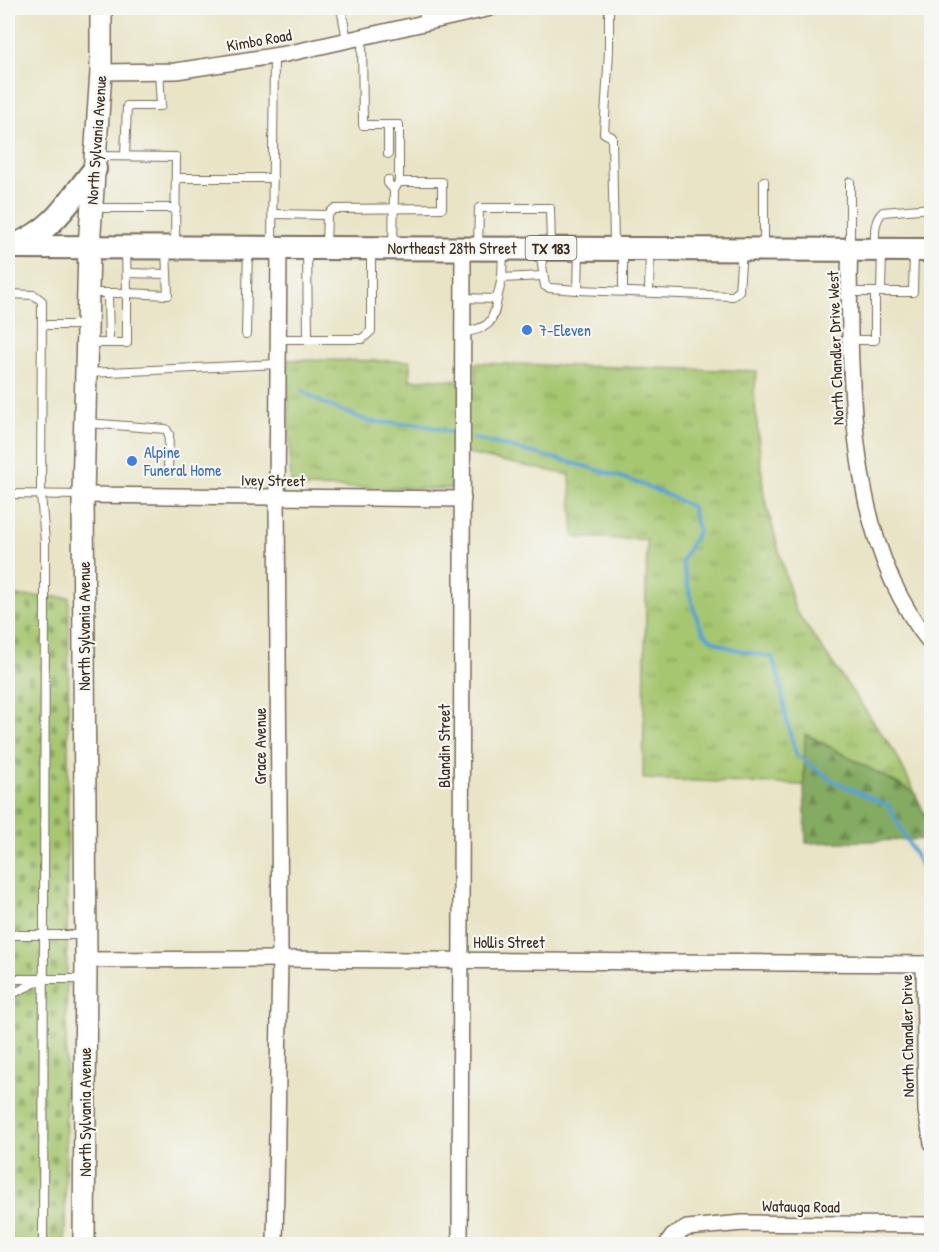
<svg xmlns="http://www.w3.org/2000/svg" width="939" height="1252" font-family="'Patrick Hand',sans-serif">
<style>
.grass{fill:url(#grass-tufts);stroke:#707846;stroke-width:1.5}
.forest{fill:url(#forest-firs);stroke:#606a40;stroke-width:1.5}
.cemetery{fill:url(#cemetery-stones);stroke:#707846;stroke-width:1.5}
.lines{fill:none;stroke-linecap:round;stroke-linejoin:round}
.stream{stroke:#5aa3d1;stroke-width:4}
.lane-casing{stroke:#786b59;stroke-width:10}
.street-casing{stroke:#786b59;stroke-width:18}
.secondary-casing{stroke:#786b59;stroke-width:24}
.primary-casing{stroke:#786b59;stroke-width:26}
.lane{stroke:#fff;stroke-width:8}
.street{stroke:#fff;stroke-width:15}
.secondary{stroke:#fff;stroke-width:21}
.primary{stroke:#fff;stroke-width:22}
.shop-dot{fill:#3f7fe0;stroke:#f6f6f2;stroke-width:2}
.labels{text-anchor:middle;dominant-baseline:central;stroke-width:4.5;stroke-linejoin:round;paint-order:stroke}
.shield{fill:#f6f6f2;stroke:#73675e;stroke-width:1.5}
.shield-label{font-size:15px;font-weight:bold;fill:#3b2a1e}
.street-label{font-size:16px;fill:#3b2a1e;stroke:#f6f6f2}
.shop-label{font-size:16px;fill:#366cbe;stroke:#f6f6f2;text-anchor:start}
</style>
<defs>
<pattern id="grass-tufts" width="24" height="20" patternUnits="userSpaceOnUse" patternTransform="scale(1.5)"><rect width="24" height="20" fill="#a6c66f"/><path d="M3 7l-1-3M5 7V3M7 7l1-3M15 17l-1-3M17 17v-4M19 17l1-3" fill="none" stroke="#88a15b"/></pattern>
<pattern id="forest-firs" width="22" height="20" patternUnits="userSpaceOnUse" patternTransform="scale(1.5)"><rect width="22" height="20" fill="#84ab62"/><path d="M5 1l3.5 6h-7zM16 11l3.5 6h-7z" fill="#6d8b50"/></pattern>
<pattern id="cemetery-stones" width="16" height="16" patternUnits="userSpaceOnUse" patternTransform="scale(1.5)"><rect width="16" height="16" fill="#a6c66f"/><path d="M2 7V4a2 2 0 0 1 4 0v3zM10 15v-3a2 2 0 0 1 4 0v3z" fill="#88a15b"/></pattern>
</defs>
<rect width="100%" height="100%" fill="#f6f6f2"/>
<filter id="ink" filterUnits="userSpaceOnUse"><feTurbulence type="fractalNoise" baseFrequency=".0167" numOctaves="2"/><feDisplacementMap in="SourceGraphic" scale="12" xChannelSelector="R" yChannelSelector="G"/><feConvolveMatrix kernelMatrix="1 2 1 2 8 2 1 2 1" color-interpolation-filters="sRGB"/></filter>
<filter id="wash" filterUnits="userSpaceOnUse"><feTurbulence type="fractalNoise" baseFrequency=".008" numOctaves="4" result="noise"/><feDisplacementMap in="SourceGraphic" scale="24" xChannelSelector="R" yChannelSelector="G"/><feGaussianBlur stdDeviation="1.35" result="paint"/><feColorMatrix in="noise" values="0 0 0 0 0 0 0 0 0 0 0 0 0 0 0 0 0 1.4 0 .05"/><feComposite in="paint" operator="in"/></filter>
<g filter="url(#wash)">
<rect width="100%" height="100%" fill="#e9e4c6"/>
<polygon class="grass" points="287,360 410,361 410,380 434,379 476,382 475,363 757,371 754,393 764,496 795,610 896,754 915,793 806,734 804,785 643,779 647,540 574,537 570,475 477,456 454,448 451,489 291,487"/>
<polygon class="forest" points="805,734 915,793 931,828 931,839 806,843 804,785"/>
<polygon class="cemetery" points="8,596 69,597 65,1244 8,1244"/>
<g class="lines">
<g class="stream">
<polyline points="302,391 323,403 370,422 419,424 453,433"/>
<path d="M 473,438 C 546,457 625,471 692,507 L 698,531 L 682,561 C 686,577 695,625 706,635 C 722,650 751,652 772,657 L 780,681 L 786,718 L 796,754 L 831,780 L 889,806 L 916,857 L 932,880"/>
</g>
</g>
</g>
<g filter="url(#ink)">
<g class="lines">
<defs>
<g id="lane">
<polyline points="341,8 347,40"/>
<polyline points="424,8 424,23"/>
<polyline points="609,8 609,51 604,133 612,137 614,247"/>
<polyline points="362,37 363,125 399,125 399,182 394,190 393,246"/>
<polyline points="388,125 388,154"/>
<polyline points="97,156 176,157 175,245"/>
<polyline points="125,156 127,106 161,106 159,71"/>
<polyline points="176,178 273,178"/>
<polyline points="388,180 388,183 394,190"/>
<polyline points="93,208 176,208"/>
<polyline points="273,214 327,215 326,246"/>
<polyline points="327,215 334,209 442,208 442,182 399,182"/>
<polyline points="272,246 274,56"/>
<polyline points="478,247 479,208 550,208 551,245"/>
<polyline points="850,248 850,182"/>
<path d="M 875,248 C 875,236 873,221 883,212 L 932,208"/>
<polyline points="307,249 308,339"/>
<polyline points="764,249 764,181"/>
<polyline points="540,250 545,286 550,288 578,290"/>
<polyline points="623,250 623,291"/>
<polyline points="579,251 578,290 733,296 739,291 742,250"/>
<polyline points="127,273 167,274 166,249"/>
<polyline points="502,278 543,276"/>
<polyline points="649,292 650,250"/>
<polyline points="849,292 913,292 914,251"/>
<polyline points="881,292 882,251"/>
<polyline points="90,293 127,293 126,250"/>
<polyline points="108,293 109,343"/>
<polyline points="8,294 34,295 42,301 41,494 45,542 45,597 43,1244"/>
<polyline points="463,298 497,299 502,278 503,251"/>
<polyline points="43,325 86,325"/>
<path d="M 463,333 C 488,327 493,326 497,299"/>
<polyline points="246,334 248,249"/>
<polyline points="278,339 362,339 371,331 371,249"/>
<polyline points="850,340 875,340 875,292"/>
<polyline points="88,343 127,343 127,293 168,295 167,274"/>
<polyline points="89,373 278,364"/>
<polyline points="87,423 166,429 169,434 168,469"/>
<polyline points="8,494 82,495"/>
<polyline points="8,935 84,935"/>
<polyline points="8,979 84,979"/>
<polyline points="8,996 41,980"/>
</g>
<g id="street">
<polyline points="101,72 176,71 286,54 491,8"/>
<path d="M 850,249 C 848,278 850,307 850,336 C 853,442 862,560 932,645"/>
<polyline points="83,495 463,499"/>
<polyline points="86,960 280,959 932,964"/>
<polyline points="924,964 926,1111 932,1143"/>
<polyline points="275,1244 280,959 277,498 279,247"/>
<polyline points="460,1244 463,248"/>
<polyline points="667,1244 673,1236 687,1228 743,1223 932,1225"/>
</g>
<polyline id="secondary" points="84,1244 86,960 83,495 89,247 101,72 101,8"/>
<g id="primary">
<path d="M 15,245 C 57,228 68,201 95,169"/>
<polyline points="8,247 932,250"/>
</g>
</defs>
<use href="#lane" class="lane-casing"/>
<use href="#street" class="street-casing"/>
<use href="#secondary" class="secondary-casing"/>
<use href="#primary" class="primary-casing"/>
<use href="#lane" class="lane"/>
<use href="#street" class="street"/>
<use href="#secondary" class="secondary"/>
<use href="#primary" class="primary"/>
</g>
</g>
<g class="shop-dot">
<circle cx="527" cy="330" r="6"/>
<circle cx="132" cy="461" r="6"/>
</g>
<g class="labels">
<rect class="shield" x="525.5" y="236" width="51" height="24" rx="4.5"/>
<g class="shield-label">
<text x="551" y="248">TX 183</text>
</g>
<g class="street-label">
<text transform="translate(259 40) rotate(-10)">Kimbo Road</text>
<text transform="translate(96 140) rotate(-86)">North Sylvania Avenue</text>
<text x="452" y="248">Northeast 28th Street</text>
<text transform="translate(835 348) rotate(-92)">North Chandler Drive West</text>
<text transform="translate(273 480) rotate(1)">Ivey Street</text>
<text transform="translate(84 626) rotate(-90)">North Sylvania Avenue</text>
<text transform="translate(260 746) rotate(-90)">Grace Avenue</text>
<text transform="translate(444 746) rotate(-90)">Blandin Street</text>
<text x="509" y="942">Hollis Street</text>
<text transform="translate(907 1036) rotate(-91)">North Chandler Drive</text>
<text transform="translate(85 1112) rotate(-90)">North Sylvania Avenue</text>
<text transform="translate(801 1206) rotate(1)">Watauga Road</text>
</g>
<g class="shop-label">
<text x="539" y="330">7-Eleven</text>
<text x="144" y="452">Alpine<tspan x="144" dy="18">Funeral Home</tspan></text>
</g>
</g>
<rect width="939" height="1252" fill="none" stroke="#f6f6f2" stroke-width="30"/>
</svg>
